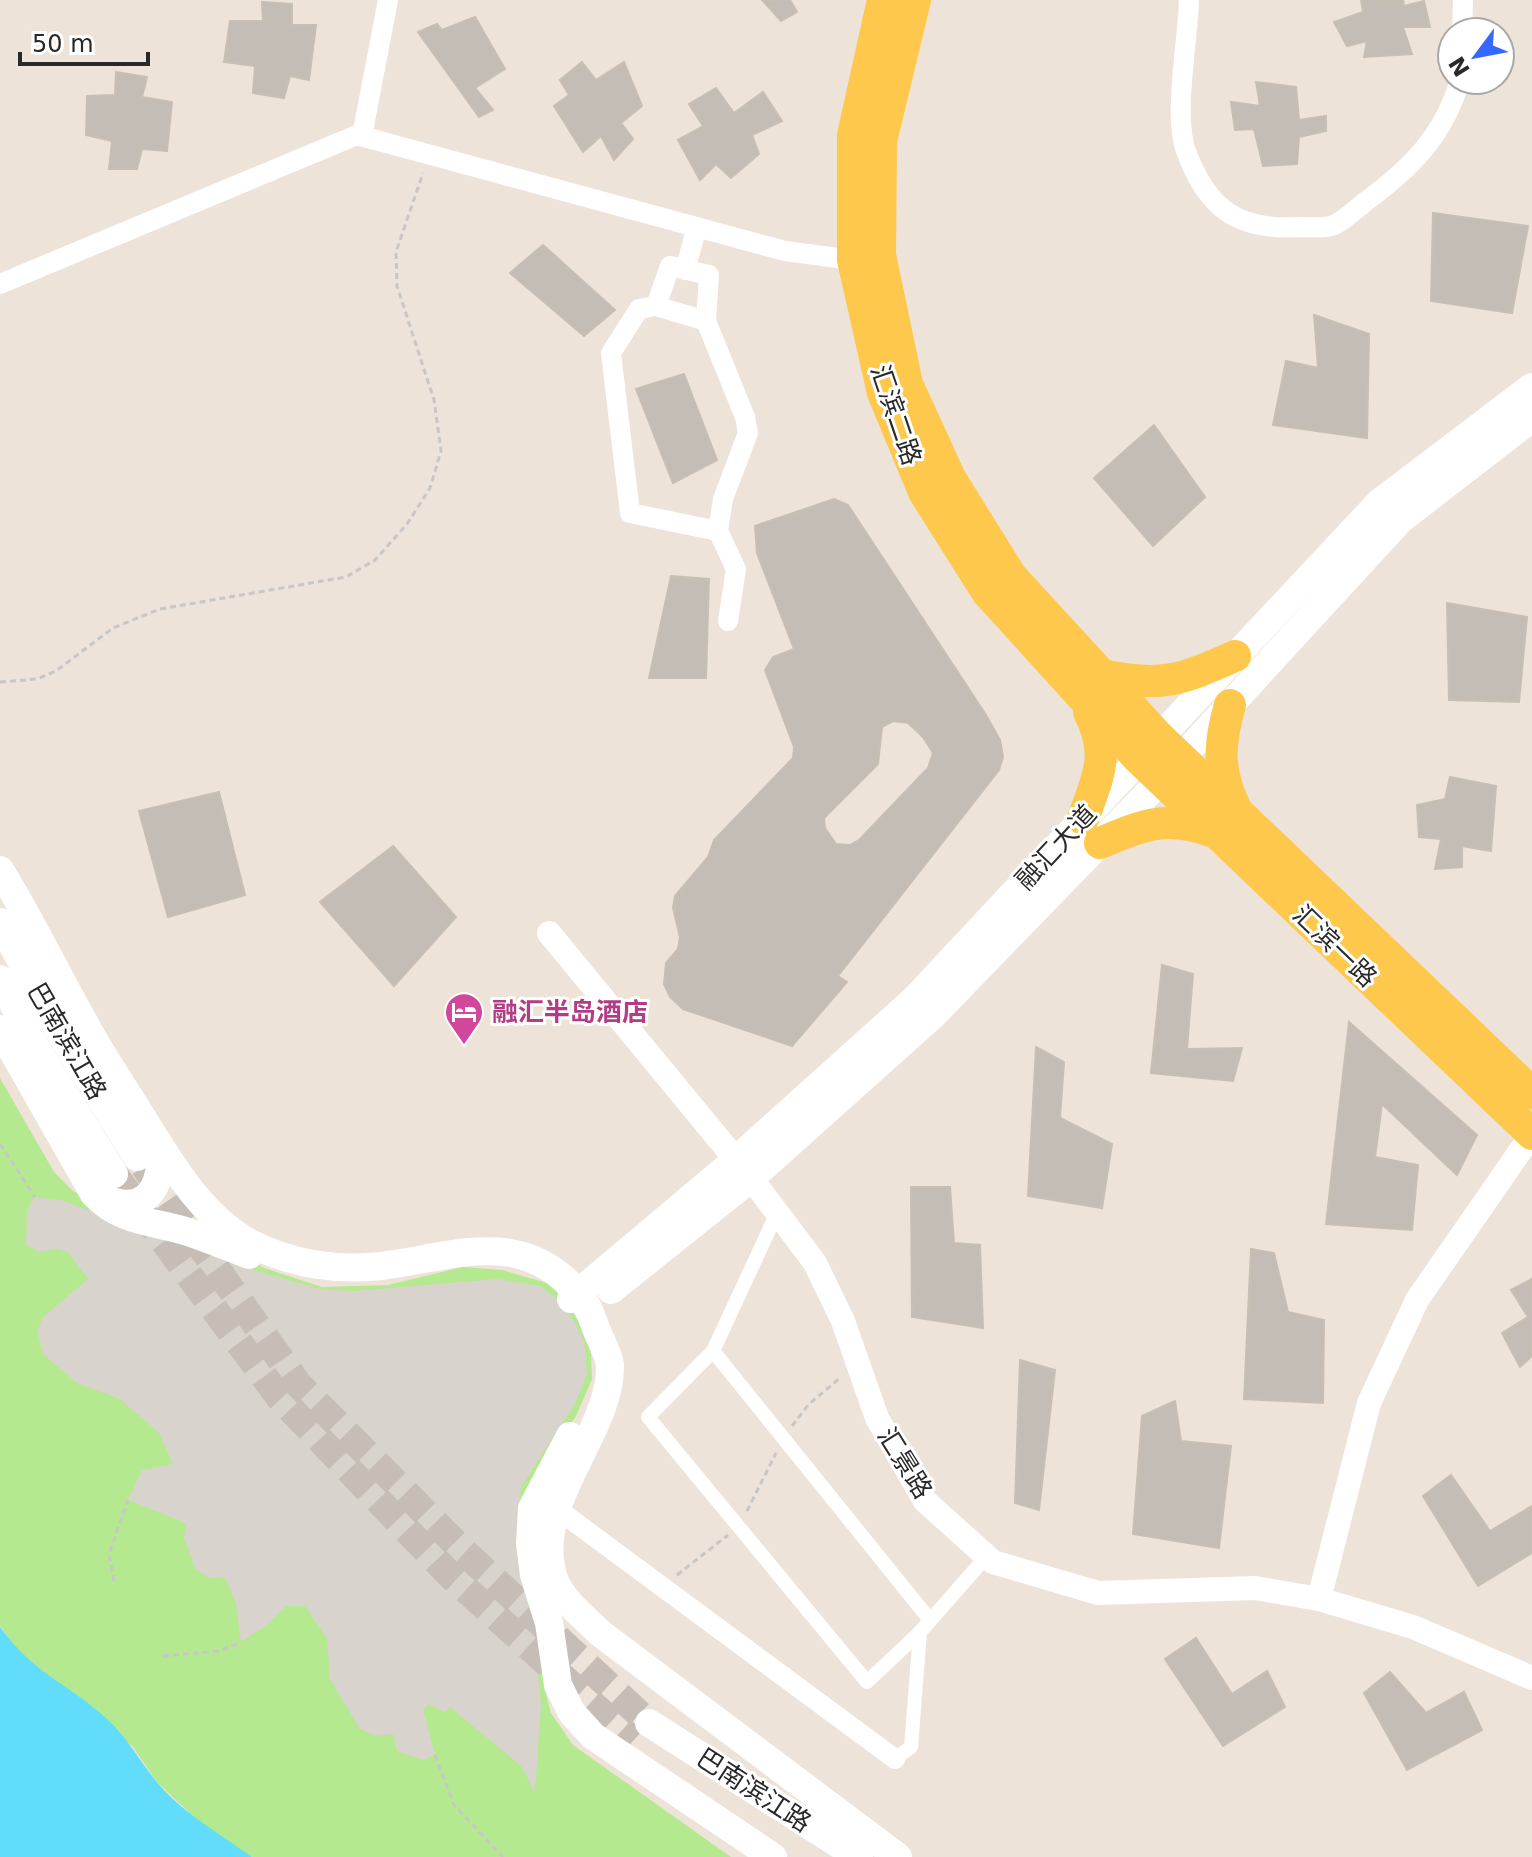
<svg xmlns="http://www.w3.org/2000/svg" width="1532" height="1857" font-family="'DejaVu Sans','Noto Sans SC',sans-serif">
<style>
.green{fill:#b4e98f}
.plaza{fill:#d8d3cc}
.water{fill:#61dcfa}
.building{fill:#c4bdb6;stroke:#c8bfb3;stroke-width:2;fill-rule:evenodd}
.lines{fill:none;stroke-linecap:round;stroke-linejoin:round}
.secondary-tunnel{stroke:#c6beb6;stroke-width:28;stroke-dasharray:28 14;stroke-linecap:butt}
.path{stroke:#c7c7c7;stroke-width:3;stroke-dasharray:6 4;stroke-linecap:butt}
.pedestrian{stroke:#fff;stroke-width:14}
.minor{stroke:#fff;stroke-width:20}
.tertiary{stroke:#fff;stroke-width:24}
.secondary{stroke:#fff;stroke-width:28}
.primary{stroke:#fec84d;stroke-width:32}
.labels{text-anchor:middle;dominant-baseline:central;stroke-width:6;stroke-linejoin:round;paint-order:stroke}
.street-label{font-size:26px;fill:#292929;stroke:#fff}
.hotel-label{font-size:26px;font-weight:bold;fill:#b23c85;stroke:#fff;text-anchor:start}
</style>
<rect width="100%" height="100%" fill="#ede3d9"/>
<polygon class="green" points="0,1078 54,1172 74,1192 210,1232 264,1268 322,1287 388,1285 463,1267 502,1270 547,1283 565,1300 584,1330 591,1353 592,1379 576,1416 530,1481 525,1515 547,1642 544,1687 551,1713 573,1745 731,1857 252,1857 199,1822 157,1782 133,1747 76,1696 19,1653 0,1626"/>
<polygon class="plaza" points="35,1197 61,1200 257,1271 320,1289 353,1291 497,1279 540,1286 565,1305 584,1340 587,1374 575,1404 521,1487 516,1547 535,1637 541,1705 535,1793 521,1766 450,1707 445,1712 429,1704 423,1709 435,1755 422,1760 397,1751 393,1734 376,1736 360,1729 330,1679 327,1639 305,1606 287,1606 264,1627 241,1642 236,1603 225,1577 210,1578 196,1570 184,1538 186,1523 128,1500 142,1470 173,1464 159,1433 120,1399 77,1383 44,1355 37,1331 43,1317 88,1279 69,1253 59,1249 39,1252 26,1245 27,1210"/>
<path class="water" d="M 0,1627 C 34,1674 66,1682 106,1718 C 127,1737 139,1760 156,1781 C 182,1813 219,1833 252,1857 L 0,1857 Z"/>
<g class="building">
<polygon points="762,0 790,0 797,12 781,21"/>
<polygon points="1361,0 1403,0 1404,6 1424,1 1430,27 1403,27 1412,54 1364,57 1367,41 1347,46 1334,22 1363,12"/>
<polygon points="262,2 292,4 292,25 316,25 309,80 290,76 284,98 253,93 255,66 224,62 230,21 263,21"/>
<polygon points="475,17 505,69 475,88 493,110 479,117 418,32 437,24 442,30"/>
<polygon points="582,62 596,80 624,62 642,106 621,123 633,139 614,160 601,136 583,152 554,106 569,95 560,80"/>
<polygon points="116,72 147,77 142,97 172,102 167,151 142,149 137,169 109,169 112,141 86,135 87,96 115,95"/>
<polygon points="1256,82 1296,87 1299,120 1326,116 1326,131 1299,137 1297,164 1263,166 1254,129 1235,130 1231,102 1260,106"/>
<polygon points="716,88 734,113 763,92 782,121 752,135 759,154 731,178 716,164 700,180 678,140 703,126 689,104"/>
<polygon points="1433,213 1528,226 1512,313 1431,301"/>
<polygon points="543,245 615,310 584,336 510,273"/>
<polygon points="1314,315 1369,334 1367,438 1273,425 1286,361 1318,368"/>
<polygon points="684,374 717,460 673,483 636,389"/>
<polygon points="1154,425 1205,497 1153,546 1094,478"/>
<path d="M 834,499 L 848,505 L 986,715 L 1000,740 L 1003,757 L 999,770 L 838,976 L 847,982 L 792,1046 L 683,1009 L 670,997 L 664,984 L 666,963 L 678,949 L 680,937 L 673,908 L 675,896 L 708,857 L 714,840 L 793,758 L 794,747 L 765,670 L 773,657 L 794,649 L 757,553 L 755,526 ZM 893,721 L 908,723 L 923,737 L 933,753 L 928,768 L 859,840 L 850,845 L 836,844 L 825,828 L 824,818 L 878,764 L 882,727 Z"/>
<polygon points="671,576 709,579 706,678 649,678"/>
<polygon points="1447,603 1527,617 1519,702 1449,700"/>
<polygon points="1450,777 1496,786 1491,851 1462,846 1462,867 1435,869 1441,839 1419,837 1417,805 1445,799"/>
<polygon points="219,792 245,895 168,917 139,811"/>
<polygon points="393,846 456,917 394,986 320,902"/>
<polygon points="1162,965 1193,974 1187,1049 1242,1048 1233,1081 1151,1073"/>
<polygon points="1349,1022 1477,1135 1457,1175 1382,1104 1375,1157 1418,1165 1412,1230 1326,1224"/>
<polygon points="1036,1047 1064,1062 1060,1118 1112,1144 1102,1208 1028,1196"/>
<polygon points="911,1187 950,1187 954,1243 980,1245 983,1328 912,1317"/>
<polygon points="1251,1249 1274,1253 1288,1312 1324,1320 1323,1403 1244,1399"/>
<polygon points="1532,1279 1532,1356 1520,1367 1502,1333 1528,1317 1511,1290"/>
<polygon points="1020,1360 1055,1370 1039,1510 1015,1503"/>
<polygon points="1175,1401 1181,1441 1231,1446 1219,1548 1133,1534 1142,1416"/>
<polygon points="1451,1475 1490,1531 1532,1506 1532,1553 1478,1586 1423,1496"/>
<polygon points="1196,1638 1232,1694 1267,1671 1285,1707 1223,1746 1165,1659"/>
<polygon points="1390,1672 1426,1713 1464,1692 1482,1730 1407,1770 1364,1693"/>
</g>
<g class="lines">
<g class="secondary-tunnel">
<polyline points="144,1166 298,1384 463,1551 649,1723"/>
<polyline points="114,1174 280,1398 450,1575 633,1741"/>
</g>
<g class="path">
<polyline points="0,682 37,679 56,671 113,628 160,609 346,577 375,560 407,524 430,488 441,451 434,400 397,286 396,252 423,173"/>
<polyline points="0,1144 35,1197"/>
<polyline points="792,1426 809,1404 840,1378"/>
<polyline points="747,1511 776,1453"/>
<polyline points="677,1575 728,1535"/>
<polyline points="114,1581 109,1554 128,1500"/>
<polyline points="163,1656 220,1651 241,1642"/>
<polyline points="435,1755 454,1805 503,1857"/>
</g>
<g class="pedestrian">
<polyline points="713,1351 777,1213"/>
<polyline points="920,1632 867,1682 648,1417 713,1351 930,1620"/>
<polyline points="895,1759 911,1747 920,1632 987,1556"/>
</g>
<g class="minor">
<path d="M 1189,0 C 1188,41 1173,116 1186,151 C 1207,209 1238,231 1300,227 C 1310,227 1327,229 1336,224 C 1346,219 1356,209 1365,202 C 1410,169 1444,136 1460,80"/>
<polyline points="1462,32 1463,0"/>
<polyline points="362,136 388,0"/>
<polyline points="685,270 697,227"/>
<polyline points="0,284 357,135 785,251 853,260"/>
<polyline points="656,306 670,266 709,275 706,321 745,417 748,433 723,499 718,531 736,569 728,621"/>
<polyline points="706,321 656,306 639,309 611,353 630,513 718,531"/>
<polyline points="557,1509 895,1759"/>
</g>
<g class="tertiary">
<polyline points="549,933 751,1178 815,1263 843,1321 877,1418 925,1501 993,1562 1098,1593 1255,1588 1319,1599 1413,1627 1532,1678"/>
<polyline points="1319,1599 1369,1403 1417,1300 1532,1134"/>
</g>
<g class="secondary">
<path d="M 0,870 C 31,920 56,973 85,1024 C 102,1056 123,1086 142,1117 C 170,1162 202,1218 252,1244 C 291,1264 337,1271 381,1266 C 454,1257 521,1226 579,1294 C 588,1304 592,1318 597,1331 C 601,1341 609,1355 610,1365 C 612,1430 534,1501 552,1572 C 558,1598 582,1615 600,1633 L 898,1857"/>
<polyline points="0,922 63,1038 137,1157"/>
<polyline points="0,979 39,1053 114,1174"/>
<path d="M 0,1029 L 94,1194 C 119,1221 151,1221 185,1231 C 207,1238 228,1247 249,1255"/>
<path d="M 106,1199 C 149,1217 165,1181 159,1144"/>
<polyline points="611,1290 751,1178 933,1015 1161,780 1400,520 1532,418"/>
<polyline points="571,1299 736,1160 914,1000 1379,503 1532,387"/>
<polyline points="570,1436 532,1508 530,1544 534,1575 549,1623 558,1685 572,1713 593,1736 773,1857"/>
<polyline points="649,1723 859,1857"/>
</g>
<g class="primary">
<polyline points="883,0 853,135 853,260 883,393 924,492 987,592 1138,758 1532,1134"/>
<polyline points="915,0 881,141 880,255 907,384 950,478 1011,576 1158,736 1532,1093"/>
<path d="M 1102,675 C 1161,688 1181,680 1235,656"/>
<path d="M 1230,705 C 1219,743 1217,770 1235,807"/>
<path d="M 1083,819 C 1098,776 1111,756 1089,712"/>
<path d="M 1100,843 C 1144,825 1164,815 1211,831"/>
</g>
</g>
<defs>
<symbol id="hotel-pin" viewBox="-11 -11 22 30"><path d="M0 17L-7.5 6A9.5 9.5 0 1 1 7.5 6Z" fill="#d1479c" stroke="#fff"/><path d="M-6-4.5h1.5V1H6V5H4.5V3h-9V5H-6ZM-4 0a1.8 1.8 0 1 1 3.6 0ZM.5 0V-2.5h3Q6-2.5 6 0Z" fill="#fff"/></symbol>
</defs>
<g fill-rule="evenodd">
<use href="#hotel-pin" x="442" y="990" width="44" height="60"/>
</g>
<g class="labels">
<g class="street-label">
<text transform="translate(896 415) rotate(71)">汇滨二路</text>
<text transform="translate(1056 847) rotate(-47)">融汇大道</text>
<text transform="translate(1335 946) rotate(44)">汇滨一路</text>
<text transform="translate(67 1041) rotate(60)">巴南滨江路</text>
<text transform="translate(905 1463) rotate(58)">汇景路</text>
<text transform="translate(754 1790) rotate(33)">巴南滨江路</text>
</g>
<g class="hotel-label">
<text x="492" y="1012">融汇半岛酒店</text>
</g>
</g>
<g transform="translate(1476 56) rotate(238)"><circle r="38" fill="#ffffff" stroke="#a9a9a9" stroke-width="2"/>
<path d="M0-6L14 30L0 20L-14 30Z" fill="#3468ff"/>
<text y="-12" font-size="22" font-weight="bold" text-anchor="middle" fill="#292929">N</text>
</g>
<path d="M20 52v12h128v-12" fill="none" stroke="#292929" stroke-width="4"/>
<text x="32" y="52" font-size="24" fill="#292929" stroke="#ffffff" stroke-width="6" paint-order="stroke">50 m</text>
</svg>
